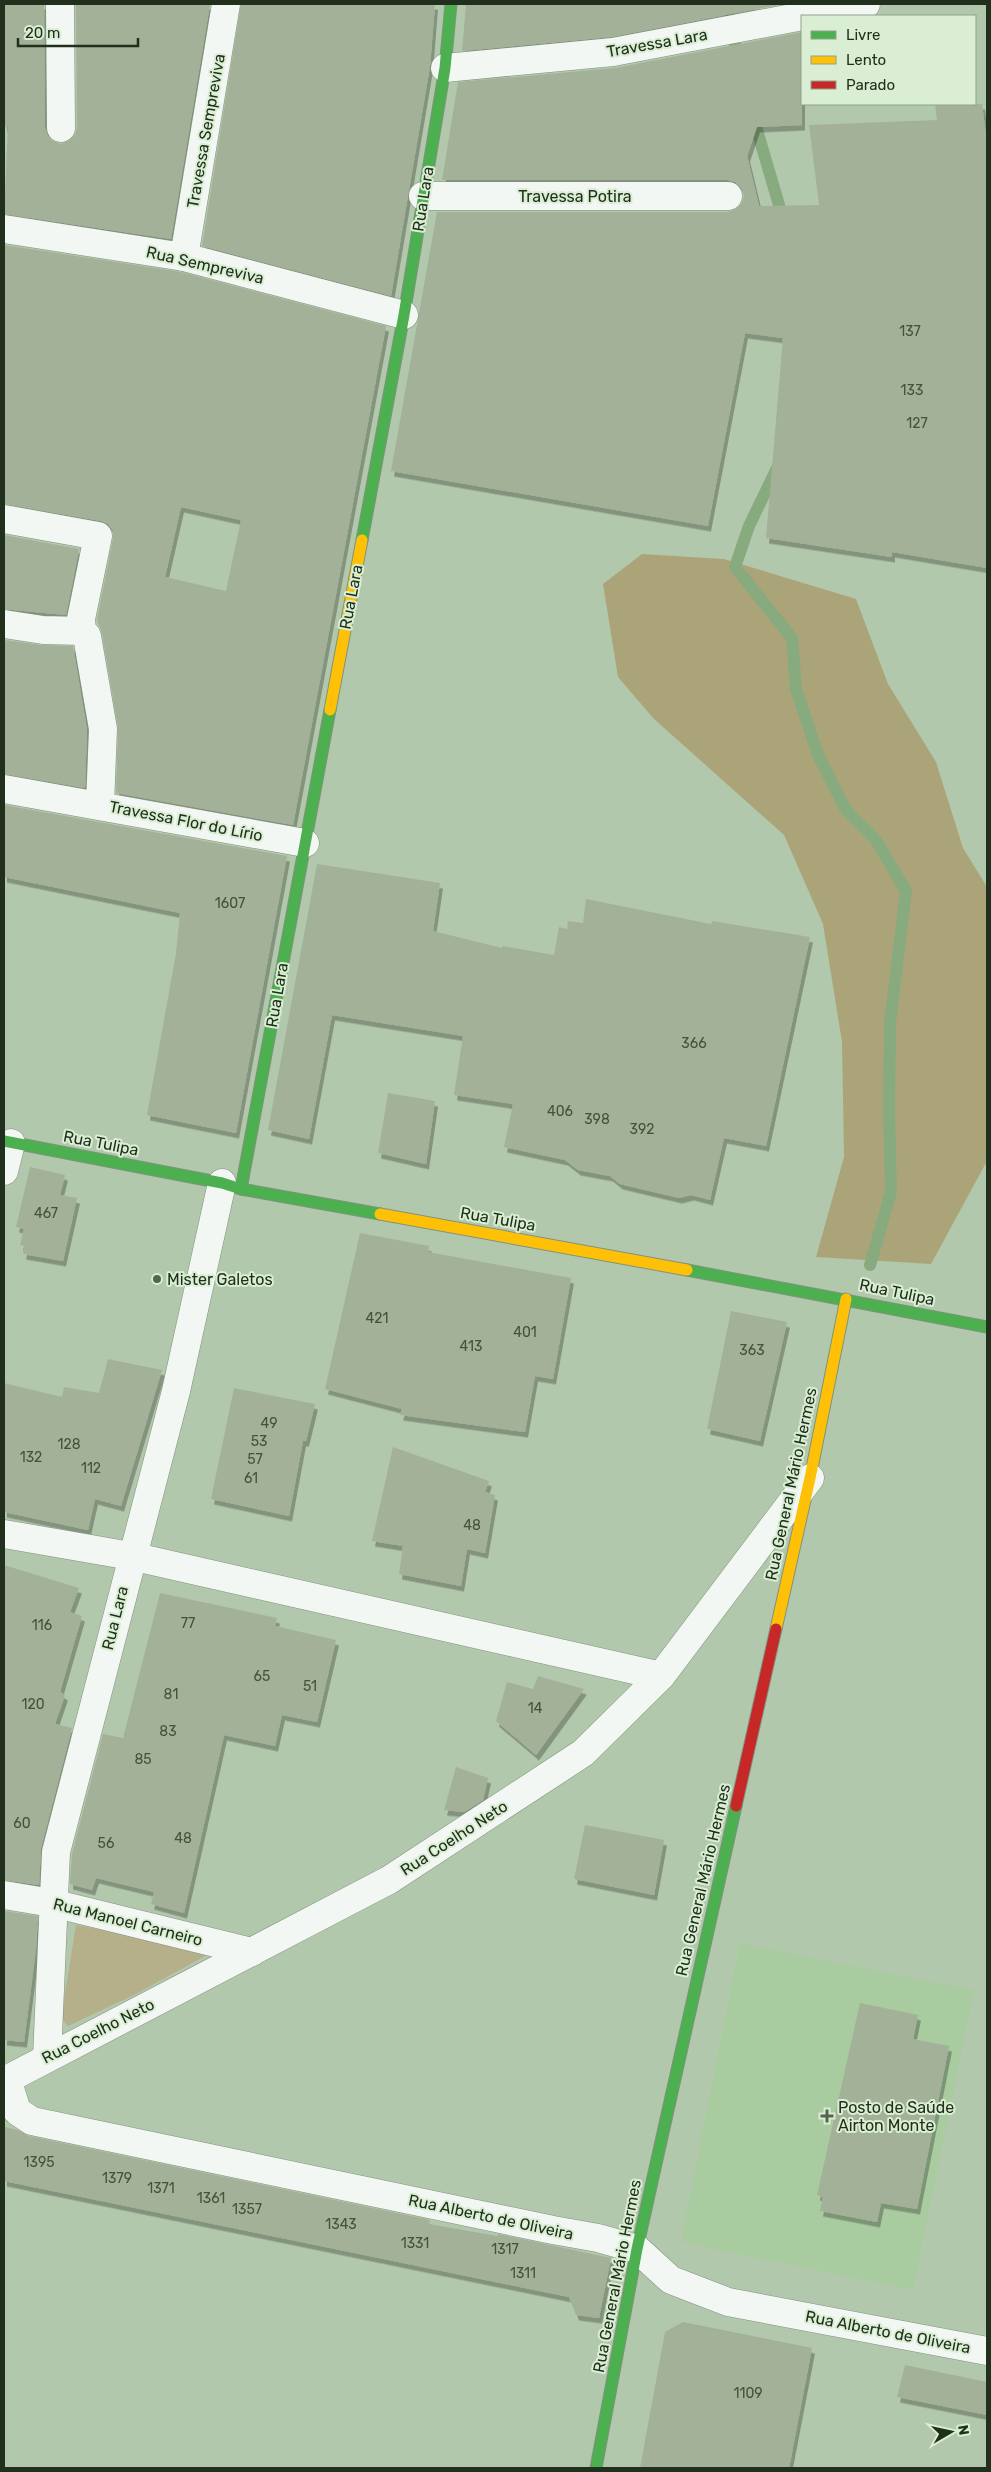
<svg xmlns="http://www.w3.org/2000/svg" width="991" height="2472" font-family="Rubik,sans-serif">
<style>
.built{fill:#a9cba0}
.green{fill:#b5b08a}
.forest{fill:#aca479}
.lines{fill:none;stroke-linecap:round;stroke-linejoin:round}
.stream{stroke:#88aa7f;stroke-width:12}
.building{fill:#a4b199;fill-rule:evenodd;filter:url(#shadow)}
.street-casing{stroke:#82927d;stroke-width:29}
.fast-casing{stroke:#82927d;stroke-width:13}
.slow-casing{stroke:#82927d;stroke-width:13}
.jam-casing{stroke:#82927d;stroke-width:13}
.street{stroke:#f3f7f3;stroke-width:28}
.fast{stroke:#4caf50;stroke-width:11}
.slow{stroke:#ffc107;stroke-width:11}
.jam{stroke:#c62828;stroke-width:11}
.poi-dot{fill:#53654e;stroke:#daeed4;stroke-width:2}
.labels{text-anchor:middle;dominant-baseline:central;stroke-width:4;stroke-linejoin:round;paint-order:stroke}
.number-label{font-size:14px;fill:#42523c}
.street-label{font-size:16px;fill:#20301c;stroke:#daeed4}
.poi-label{font-size:16px;fill:#20301c;stroke:#daeed4;text-anchor:start}
</style>
<defs>
<filter id="shadow"><feDropShadow dx="3" dy="5.5" stdDeviation="0" flood-color="#0004"/></filter>
</defs>
<rect width="100%" height="100%" fill="#b2c8ac"/>
<polygon class="built" points="740,1943 974,1990 913,2290 681,2242"/>
<polygon class="green" points="76,1925 216,1950 136,1994 68,2026 61,2018"/>
<polygon class="forest" points="642,554 724,559 856,599 888,684 936,762 963,848 987,887 987,1161 931,1264 816,1257 844,1157 842,1042 823,924 784,835 654,719 618,677 603,584"/>
<g class="lines">
<g class="stream">
<polyline points="728,4 738,62"/>
<polyline points="752,113 779,205 781,221"/>
<polyline points="777,468 749,526 735,567 792,638 796,689 818,755 846,810 876,840 906,891 890,1023 889,1110 891,1192 870,1265"/>
</g>
</g>
<g class="building">
<polygon points="4,4 44,4 45,128 48,136 53,141 61,144 69,141 75,135 77,128 76,4 210,4 171,239 4,214 8,127 4,127"/>
<polygon points="241,4 435,4 430,66 391,296 202,246"/>
<polygon points="466,4 783,4 611,37 462,51"/>
<polygon points="802,32 802,125 757,127 747,156 759,206 819,205 809,125 937,120 935,104 982,104 987,144 987,568 892,552 892,557 766,538 783,338 745,333 708,526 391,471 437,212 728,212 736,209 742,203 744,196 741,188 735,182 728,180 442,180 458,82 615,68"/>
<path d="M 4,245 L 181,272 L 386,326 L 293,825 L 116,793 L 118,727 L 102,633 L 97,620 L 113,539 L 113,530 L 108,524 L 101,521 L 4,504 ZM 181,507 L 241,520 L 226,591 L 165,577 Z"/>
<polygon points="4,535 79,549 66,615 4,609"/>
<polygon points="4,640 41,645 73,646 87,730 85,788 4,774"/>
<polygon points="4,805 287,856 236,1133 147,1115 176,953 180,913 4,877"/>
<polygon points="317,864 440,883 433,931 502,948 503,946 554,955 559,927 567,929 568,921 583,923 586,899 711,924 712,921 810,937 766,1146 724,1138 710,1200 691,1195 679,1198 620,1184 610,1176 578,1170 565,1160 504,1147 513,1104 454,1095 463,1036 332,1015 309,1139 268,1130"/>
<polygon points="388,1093 435,1101 426,1164 378,1153"/>
<polygon points="30,1167 65,1175 60,1195 77,1198 63,1261 23,1254 25,1246 20,1245 24,1229 16,1227"/>
<polygon points="360,1233 429,1246 428,1252 571,1278 553,1379 535,1376 525,1432 400,1415 402,1409 325,1389"/>
<polygon points="731,1311 787,1322 760,1441 707,1429"/>
<polygon points="108,1359 162,1370 121,1506 95,1499 88,1530 4,1512 4,1383 62,1397 64,1387 99,1393"/>
<polygon points="234,1388 315,1404 306,1441 303,1441 289,1516 211,1499"/>
<polygon points="393,1447 489,1481 485,1492 495,1495 485,1553 467,1549 461,1586 399,1574 403,1546 372,1541"/>
<polygon points="4,1565 79,1588 70,1612 82,1616 60,1692 65,1695 55,1724 72,1728 41,1848 39,1885 4,1880"/>
<polygon points="160,1593 277,1618 275,1626 336,1640 317,1722 282,1715 275,1746 224,1735 184,1913 151,1904 154,1892 96,1878 92,1890 70,1884 72,1854 103,1734 123,1738"/>
<polygon points="538,1676 584,1689 536,1755 496,1721 507,1682 533,1689"/>
<polygon points="456,1767 488,1778 483,1800 464,1812 444,1810"/>
<polygon points="585,1825 664,1840 654,1895 574,1879"/>
<polygon points="4,1911 38,1916 36,1949 24,2042 4,2040"/>
<polygon points="860,2003 918,2015 913,2039 949,2046 917,2209 881,2203 877,2222 820,2211 823,2197 817,2195"/>
<polygon points="4,2127 18,2130 29,2136 430,2220 429,2224 497,2236 498,2234 611,2258 599,2318 576,2315 569,2297 4,2181"/>
<polygon points="683,2322 812,2348 789,2468 640,2468 665,2332"/>
<polygon points="905,2365 987,2382 987,2415 897,2397"/>
</g>
<g class="lines">
<defs>
<g id="street">
<polyline points="60,4 61,128"/>
<polyline points="445,68 613,52 866,4"/>
<polyline points="423,196 728,196"/>
<polyline points="4,229 184,257 404,315"/>
<polyline points="184,257 226,4"/>
<polyline points="4,519 98,536 81,619 82,631 87,636 103,729 100,805"/>
<polyline points="4,624 43,630 82,631"/>
<polyline points="4,789 305,843"/>
<polyline points="4,1171 11,1143"/>
<polyline points="4,1534 131,1556 661,1676"/>
<polyline points="4,1895 52,1903 252,1952"/>
<polyline points="47,2058 56,1852 176,1391 222,1183"/>
<polyline points="7,2079 17,2111 32,2121 553,2230 598,2238 637,2249 671,2280 728,2302 987,2351"/>
<polyline points="4,2081 389,1880 583,1753 661,1676 810,1478"/>
</g>
<g id="fast">
<polyline points="362,540 404,315 445,68 451,4"/>
<polyline points="4,1141 222,1183 241,1189 380,1214"/>
<polyline points="241,1189 330,710"/>
<polyline points="687,1270 987,1327"/>
<polyline points="596,2468 637,2249 736,1806"/>
</g>
<g id="slow">
<polyline points="330,710 362,540"/>
<polyline points="380,1214 687,1270"/>
<polyline points="776,1629 810,1478 846,1299"/>
</g>
<polyline id="jam" points="736,1806 776,1629"/>
</defs>
<use href="#street" class="street-casing"/>
<use href="#fast" class="fast-casing"/>
<use href="#slow" class="slow-casing"/>
<use href="#jam" class="jam-casing"/>
<use href="#street" class="street"/>
<use href="#fast" class="fast"/>
<use href="#slow" class="slow"/>
<use href="#jam" class="jam"/>
</g>
<g class="poi-dot">
<circle cx="157" cy="1279" r="5"/>
<path d="M824.5 2108.5h5v5h5v5h-5v5h-5v-5h-5v-5h5z"/>
</g>
<g class="labels">
<g class="number-label">
<text x="910" y="331">137</text>
<text x="912" y="390">133</text>
<text x="917" y="423">127</text>
<text x="230" y="903">1607</text>
<text x="694" y="1043">366</text>
<text x="560" y="1111">406</text>
<text x="597" y="1119">398</text>
<text x="642" y="1129">392</text>
<text x="46" y="1213">467</text>
<text x="377" y="1318">421</text>
<text x="525" y="1332">401</text>
<text x="471" y="1346">413</text>
<text x="752" y="1350">363</text>
<text x="269" y="1423">49</text>
<text x="259" y="1441">53</text>
<text x="69" y="1444">128</text>
<text x="31" y="1457">132</text>
<text x="255" y="1459">57</text>
<text x="91" y="1468">112</text>
<text x="251" y="1478">61</text>
<text x="472" y="1525">48</text>
<text x="188" y="1623">77</text>
<text x="42" y="1625">116</text>
<text x="262" y="1676">65</text>
<text x="310" y="1686">51</text>
<text x="171" y="1694">81</text>
<text x="33" y="1704">120</text>
<text x="535" y="1708">14</text>
<text x="168" y="1731">83</text>
<text x="143" y="1759">85</text>
<text x="22" y="1823">60</text>
<text x="183" y="1838">48</text>
<text x="106" y="1843">56</text>
<text x="39" y="2162">1395</text>
<text x="117" y="2178">1379</text>
<text x="161" y="2188">1371</text>
<text x="211" y="2198">1361</text>
<text x="247" y="2209">1357</text>
<text x="341" y="2224">1343</text>
<text x="415" y="2243">1331</text>
<text x="505" y="2249">1317</text>
<text x="523" y="2273">1311</text>
<text x="748" y="2393">1109</text>
</g>
<g class="street-label">
<text transform="translate(657 43) rotate(-10)">Travessa Lara</text>
<text transform="translate(206 131) rotate(-80)">Travessa Sempreviva</text>
<text x="575" y="196">Travessa Potira</text>
<text transform="translate(423 199) rotate(-81)">Rua Lara</text>
<text transform="translate(205 265) rotate(13)">Rua Sempreviva</text>
<text transform="translate(351 597) rotate(-79)">Rua Lara</text>
<text transform="translate(186 821) rotate(11)">Travessa Flor do Lírio</text>
<text transform="translate(277 995) rotate(-80)">Rua Lara</text>
<text transform="translate(101 1143) rotate(11)">Rua Tulipa</text>
<text transform="translate(498 1219) rotate(10)">Rua Tulipa</text>
<text transform="translate(897 1292) rotate(12)">Rua Tulipa</text>
<text transform="translate(791 1484) rotate(-78)">Rua General Mário Hermes</text>
<text transform="translate(115 1618) rotate(-76)">Rua Lara</text>
<text transform="translate(454 1838) rotate(-33)">Rua Coelho Neto</text>
<text transform="translate(703 1880) rotate(-77)">Rua General Mário Hermes</text>
<text transform="translate(128 1922) rotate(14)">Rua Manoel Carneiro</text>
<text transform="translate(98 2031) rotate(-27)">Rua Coelho Neto</text>
<text transform="translate(491 2217) rotate(12)">Rua Alberto de Oliveira</text>
<text transform="translate(617 2276) rotate(-79)">Rua General Mário Hermes</text>
<text transform="translate(888 2332) rotate(11)">Rua Alberto de Oliveira</text>
</g>
<g class="poi-label">
<text x="167" y="1279">Mister Galetos</text>
<text x="838" y="2107">Posto de Saúde<tspan x="838" dy="18">Airton Monte</tspan></text>
</g>
</g>
<rect width="991" height="2472" fill="none" stroke="#20301c" stroke-width="10"/>
<rect x="801" y="15" width="175" height="90" fill="#daeed4" stroke="#90a28a"/>
<rect x="811" y="31" width="25" height="8" fill="#4caf50" stroke="#90a28a"/>
<text x="846" y="40" font-size="15" fill="#20301c">Livre</text>
<rect x="811" y="56" width="25" height="8" fill="#ffc107" stroke="#90a28a"/>
<text x="846" y="65" font-size="15" fill="#20301c">Lento</text>
<rect x="811" y="81" width="25" height="8" fill="#c62828" stroke="#90a28a"/>
<text x="846" y="90" font-size="15" fill="#20301c">Parado</text>
<g transform="translate(951 2432) rotate(81)" stroke="#daeed4" stroke-width="4" paint-order="stroke">
<path d="M0-4L9 19L0 12L-9 19Z" fill="#20301c"/>
<text y="-8" font-size="14" font-weight="bold" text-anchor="middle" fill="#20301c">N</text>
</g>
<path d="M18 38v8h120v-8" fill="none" stroke="#20301c" stroke-width="2.5"/>
<text x="25" y="38" font-size="15" fill="#20301c" stroke="#daeed4" stroke-width="4" paint-order="stroke">20 m</text>
</svg>
